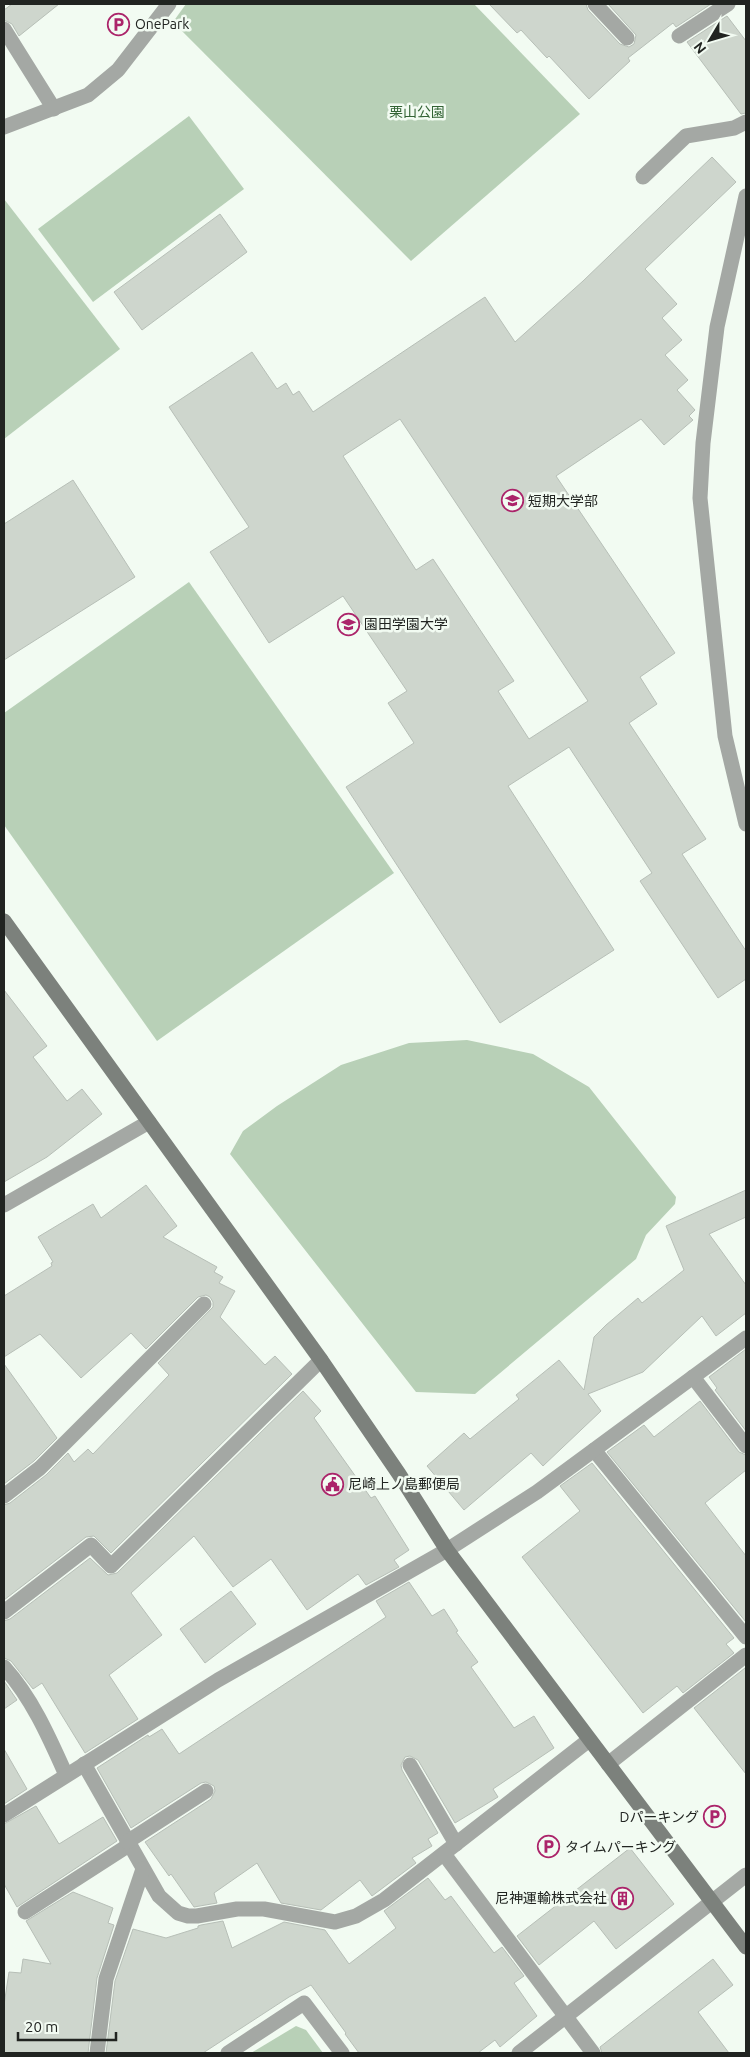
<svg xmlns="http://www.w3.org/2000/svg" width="750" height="2057" font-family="Ubuntu,'Noto Sans JP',sans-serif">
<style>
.green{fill:#b8d0b7}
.building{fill:#ced6cd;stroke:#b7bfb7;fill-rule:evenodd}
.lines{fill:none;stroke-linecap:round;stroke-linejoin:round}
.lane{stroke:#a4a8a4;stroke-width:15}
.street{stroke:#a4a8a4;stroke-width:15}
.secondary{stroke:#7c817c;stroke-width:15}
.labels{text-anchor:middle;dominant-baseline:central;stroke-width:5;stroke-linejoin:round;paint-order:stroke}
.poi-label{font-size:14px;fill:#212421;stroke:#f2fbf2;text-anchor:start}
.park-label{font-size:14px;fill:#326334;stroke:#f2fbf2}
</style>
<rect width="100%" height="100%" fill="#f2fbf2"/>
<g class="green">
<polygon points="186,4 474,4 580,114 411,261 173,22"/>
<polygon points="189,116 244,189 93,302 38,229"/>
<polygon points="4,199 120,349 4,439"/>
<polygon points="189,582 394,873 157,1041 4,825 4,713"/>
<polygon points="467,1040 533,1054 589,1087 676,1197 675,1204 646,1235 636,1259 475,1394 416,1392 230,1154 243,1131 277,1106 341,1065 409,1043"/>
<polygon points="296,2026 306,2030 323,2053 251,2053"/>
</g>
<g class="building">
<polygon points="12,4 59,4 19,36 12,24 4,20 4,10"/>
<polygon points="489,4 586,4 588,10 620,44 629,47 634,44 636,35 608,4 711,4 676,27 673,23 628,58 630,61 589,99 549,56 547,58 521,30 517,33"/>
<polygon points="727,16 746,41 746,113 741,114 687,42"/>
<path d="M 712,157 L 736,182 L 645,269 L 677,304 L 662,318 L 682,340 L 665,355 L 688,380 L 677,390 L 695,410 L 689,416 L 693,420 L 664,445 L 641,419 L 556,476 L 675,653 L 640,677 L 657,704 L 629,723 L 706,839 L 682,854 L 746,951 L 746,979 L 718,998 L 640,881 L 652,873 L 569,747 L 508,786 L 614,950 L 500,1023 L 346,787 L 414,743 L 388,703 L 407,691 L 343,596 L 269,643 L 210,552 L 249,527 L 169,407 L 252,352 L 277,389 L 286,383 L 293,395 L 299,391 L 313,412 L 485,297 L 515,342 L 583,281 ZM 400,419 L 588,701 L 529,739 L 498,691 L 514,681 L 433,559 L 416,570 L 343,456 Z"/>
<polygon points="220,214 247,252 142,330 114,292"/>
<polygon points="73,480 135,577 4,660 4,524"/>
<polygon points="4,990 47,1046 33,1057 67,1101 82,1089 102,1114 47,1157 4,1182"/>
<polygon points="146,1185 177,1226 163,1237 217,1267 214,1272 223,1277 219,1283 235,1291 220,1317 265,1365 275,1356 292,1374 111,1553 94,1536 86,1537 4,1600 4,1505 10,1503 46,1475 68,1453 74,1462 88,1449 93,1454 169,1375 158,1363 213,1307 213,1302 210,1297 206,1295 198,1297 146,1349 131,1333 81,1378 40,1334 4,1357 4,1296 52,1266 51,1263 53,1262 38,1237 93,1204 101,1218"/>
<polygon points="746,1190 746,1217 709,1234 746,1285 746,1313 716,1336 702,1316 643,1372 588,1394 601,1411 543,1466 531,1453 464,1510 427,1466 464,1433 470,1439 519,1399 516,1395 559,1360 584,1390 594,1337 606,1325 638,1298 642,1303 684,1270 666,1226"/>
<polygon points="746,1349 746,1431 715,1390 717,1388 709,1377"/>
<polygon points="4,1364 57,1438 34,1461 4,1484"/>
<polygon points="303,1391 321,1411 314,1418 371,1498 375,1496 409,1550 394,1560 399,1567 366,1585 358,1574 307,1610 271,1559 233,1587 194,1536 131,1593 162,1635 109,1675 138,1719 85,1753 42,1683 33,1689 11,1661 4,1658 4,1621 10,1619 90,1558 108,1575 117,1573"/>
<polygon points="700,1401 739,1452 746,1455 746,1470 705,1503 746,1556 746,1622 607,1452 644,1425 654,1437"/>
<polygon points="592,1463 734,1638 726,1644 734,1653 683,1693 677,1686 643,1713 522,1557 580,1511 560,1486"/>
<polygon points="409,1582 432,1616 444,1609 458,1631 456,1632 478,1662 471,1667 514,1728 534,1716 554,1748 493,1789 498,1797 455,1823 418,1760 410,1756 405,1757 401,1765 402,1770 438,1833 428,1839 432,1846 412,1858 416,1863 372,1896 360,1880 321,1910 281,1903 257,1863 214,1893 217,1903 194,1907 171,1874 169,1876 145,1842 211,1799 215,1791 214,1786 206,1782 201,1783 131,1828 97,1768 148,1735 149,1737 162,1729 179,1754 386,1617 376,1601"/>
<polygon points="231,1591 256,1624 205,1663 180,1629"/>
<polygon points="745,1668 746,1669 746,1774 694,1708"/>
<polygon points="4,1681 17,1700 4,1709"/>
<polygon points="4,1749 27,1789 4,1804"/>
<polygon points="36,1806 59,1844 103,1817 117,1841 17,1907 4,1884 4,1824"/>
<polygon points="630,1848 674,1904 616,1949 594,1921 539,1965 517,1936"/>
<polygon points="428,1878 445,1900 451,1896 494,1953 502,1947 524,1976 514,1983 537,2016 500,2047 495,2040 478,2053 359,2053 345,2034 346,2033 311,1985 289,1997 203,2053 106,2053 115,1981 133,1929 166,1938 198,1928 198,1926 201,1925 223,1921 232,1948 284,1922 325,1930 349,1964 396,1928 384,1911"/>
<polygon points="73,1892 113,1908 108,1923 114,1925 97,1978 88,2053 4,2053 4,2005 9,1972 21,1973 23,1959 51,1964 26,1921"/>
<polygon points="713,1959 733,1985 698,2012 729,2053 602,2053 600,2047"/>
</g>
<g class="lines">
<g class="lane">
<polyline points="679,36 728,4"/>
<polyline points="4,1496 40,1468 204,1304"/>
<polyline points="410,1765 456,1844"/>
<polyline points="25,1912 129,1845"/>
</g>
<g class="street">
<polyline points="595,4 627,38"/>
<polyline points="4,29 54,109"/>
<polyline points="4,127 88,95 118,70 169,4"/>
<polyline points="643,177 686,136 734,128 746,122"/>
<polyline points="746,196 717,327 703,443 700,498 725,736 746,824"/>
<polyline points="4,1205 149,1122"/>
<polyline points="693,1377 746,1446"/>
<polyline points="594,1450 746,1637"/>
<polyline points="4,1612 91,1545 111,1566 321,1360"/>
<path d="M 4,1667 C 32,1698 49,1737 66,1775"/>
<polyline points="84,1764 159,1896 178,1913 188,1916 197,1916 237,1909 264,1909 335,1922 356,1916 384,1900 589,1740"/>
<polyline points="608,1764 746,1655"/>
<polyline points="4,1815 218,1680 447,1550 537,1492 746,1338"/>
<polyline points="127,1842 206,1791"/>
<polyline points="444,1854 593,2053"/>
<polyline points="97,2053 106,1979 143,1869"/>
<polyline points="228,2053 304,2003 342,2053"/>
<polyline points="519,2053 746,1875"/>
</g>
<polyline class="secondary" points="4,921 321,1360 399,1474 447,1550 746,1947"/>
</g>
<defs>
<symbol id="parking-ring" viewBox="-11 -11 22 22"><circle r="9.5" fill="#f2fbf2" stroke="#ab246a" stroke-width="1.5"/><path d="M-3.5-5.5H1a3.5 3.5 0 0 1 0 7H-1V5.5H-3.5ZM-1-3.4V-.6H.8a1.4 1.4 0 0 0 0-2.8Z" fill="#ab246a"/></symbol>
<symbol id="university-ring" viewBox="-11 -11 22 22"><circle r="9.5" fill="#f2fbf2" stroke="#ab246a" stroke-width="1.5"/><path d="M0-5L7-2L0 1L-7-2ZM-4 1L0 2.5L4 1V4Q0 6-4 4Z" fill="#ab246a"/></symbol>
<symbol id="civic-ring" viewBox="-11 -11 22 22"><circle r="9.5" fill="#f2fbf2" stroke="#ab246a" stroke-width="1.5"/><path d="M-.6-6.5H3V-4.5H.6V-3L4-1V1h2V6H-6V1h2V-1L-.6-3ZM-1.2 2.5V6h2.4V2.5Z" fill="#ab246a"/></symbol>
<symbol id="building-ring" viewBox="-11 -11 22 22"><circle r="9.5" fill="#f2fbf2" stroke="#ab246a" stroke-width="1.5"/><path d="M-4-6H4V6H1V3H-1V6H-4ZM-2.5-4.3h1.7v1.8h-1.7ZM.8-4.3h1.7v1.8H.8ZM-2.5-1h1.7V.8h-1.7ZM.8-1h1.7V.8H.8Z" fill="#ab246a"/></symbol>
</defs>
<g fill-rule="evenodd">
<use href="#parking-ring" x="106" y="12" width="25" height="25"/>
<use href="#university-ring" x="500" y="488" width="25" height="25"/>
<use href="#university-ring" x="336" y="612" width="25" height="25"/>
<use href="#civic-ring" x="320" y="1472" width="25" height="25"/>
<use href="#parking-ring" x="702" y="1804" width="25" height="25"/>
<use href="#parking-ring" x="536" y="1834" width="25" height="25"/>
<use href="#building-ring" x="610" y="1886" width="25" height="25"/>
</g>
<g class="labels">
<g class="poi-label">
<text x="135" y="24">OnePark</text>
<text x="528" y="501">短期大学部</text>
<text x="364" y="624">園田学園大学</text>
<text x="348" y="1484">尼崎上ノ島郵便局</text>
<text x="699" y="1817" text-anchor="end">Dパーキング</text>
<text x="565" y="1847">タイムパーキング</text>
<text x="607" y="1898" text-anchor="end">尼神運輸株式会社</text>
</g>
<g class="park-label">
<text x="417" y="112">栗山公園</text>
</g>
</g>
<rect width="750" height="2057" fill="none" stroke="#212421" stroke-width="10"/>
<g transform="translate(710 40) rotate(232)" stroke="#f2fbf2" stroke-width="4" paint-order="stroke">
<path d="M0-4L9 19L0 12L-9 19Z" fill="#212421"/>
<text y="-8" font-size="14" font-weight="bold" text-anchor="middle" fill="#212421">N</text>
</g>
<path d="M18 2032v8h98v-8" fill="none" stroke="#212421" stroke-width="2.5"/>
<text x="25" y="2032" font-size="15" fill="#212421" stroke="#f2fbf2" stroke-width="4" paint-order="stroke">20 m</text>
</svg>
